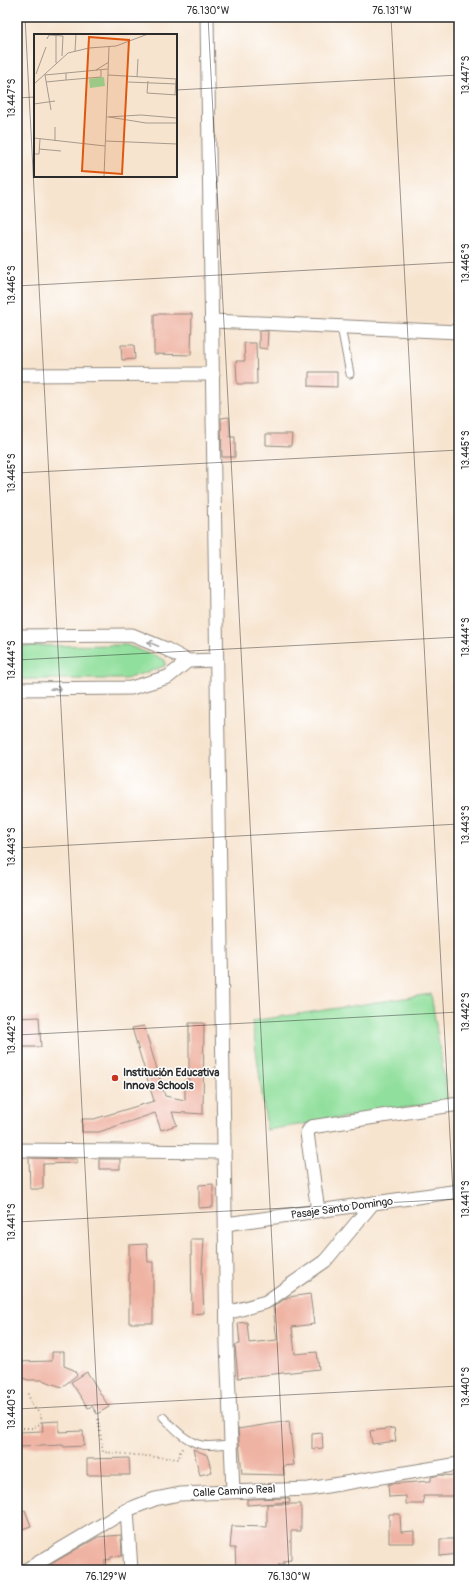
<svg xmlns="http://www.w3.org/2000/svg" width="476" height="1587" font-family="Pangolin,sans-serif">
<style>
.green{fill:#91df9c;stroke:#5e8564}
.building{fill:#efb3a3}
.lines{fill:none;stroke-linecap:round;stroke-linejoin:round}
.service-casing{stroke:#91887d;stroke-width:9}
.minor-casing{stroke:#91887d;stroke-width:15}
.path{stroke:#91887d;stroke-width:2;stroke-dasharray:1 3;stroke-linecap:butt}
.service{stroke:#fff;stroke-width:7}
.minor{stroke:#fff;stroke-width:13}
.oneway{stroke:#a0a0a0}
.ticks{fill:none;stroke:#2b2b2b;stroke-width:1;stroke-opacity:0.45}
.poi-dot{fill:#c8321e;stroke:#fff;stroke-width:1.5}
.labels{text-anchor:middle;dominant-baseline:central;stroke-width:3;stroke-linejoin:round;paint-order:stroke}
.poi-label{font-size:11px;font-weight:bold;fill:#2b2b2b;stroke:#fff;text-anchor:start}
.street-label{font-size:11px;fill:#2b2b2b;stroke:#fff}
.inset-road{fill:none;stroke:#a59a8d;stroke-width:1}
.view{fill:#df570e;fill-opacity:0.15;stroke:#df570e;stroke-width:2}
.inset-edge{fill:none;stroke:#2b2b2b;stroke-width:2}
.neatline{fill:none;stroke:#2b2b2b;stroke-width:1.5}
.ticks-label{font-size:10px;text-anchor:middle;fill:#2b2b2b}
</style>
<rect width="100%" height="100%" fill="#fff"/>
<filter id="ink" filterUnits="userSpaceOnUse"><feTurbulence type="fractalNoise" baseFrequency=".025" numOctaves="2"/><feDisplacementMap in="SourceGraphic" scale="8" xChannelSelector="R" yChannelSelector="G"/><feConvolveMatrix kernelMatrix="1 2 1 2 8 2 1 2 1" color-interpolation-filters="sRGB"/></filter>
<filter id="wash" filterUnits="userSpaceOnUse"><feTurbulence type="fractalNoise" baseFrequency=".012" numOctaves="4" result="noise"/><feDisplacementMap in="SourceGraphic" scale="16" xChannelSelector="R" yChannelSelector="G"/><feGaussianBlur stdDeviation="0.9" result="paint"/><feColorMatrix in="noise" values="0 0 0 0 0 0 0 0 0 0 0 0 0 0 0 0 0 1.4 0 .05"/><feComposite in="paint" operator="in"/></filter>
<g filter="url(#wash)">
<rect width="100%" height="100%" fill="#f7e4cf"/>
<g class="green">
<polygon points="127,645 165,660 165,666 126,679 17,679 17,646"/>
<polygon points="431,994 448,1101 267,1130 252,1021"/>
</g>
<g id="blocks">
<g class="building">
<polygon points="154,314 192,314 191,355 154,354"/>
<polygon points="259,331 268,331 267,349 259,348"/>
<polygon points="244,343 256,343 257,384 237,384 236,361 245,361"/>
<polygon points="121,345 134,345 135,359 122,360"/>
<polygon points="309,372 337,372 337,387 309,386"/>
<polygon points="229,417 230,437 235,437 235,457 222,457 221,418"/>
<polygon points="266,434 292,434 291,446 266,445"/>
<polygon points="39,1017 41,1047 17,1047 17,1018"/>
<polygon points="189,1023 204,1023 203,1114 172,1112 177,1125 161,1130 155,1113 99,1132 82,1132 82,1119 94,1119 154,1101 132,1028 144,1026 165,1096 185,1100 185,1080 189,1080"/>
<polygon points="29,1158 77,1159 77,1163 43,1164 43,1189 30,1189"/>
<rect x="99" y="1159" width="21" height="10"/>
<polygon points="213,1184 213,1207 199,1208 199,1185"/>
<polygon points="191,1239 204,1239 202,1272 204,1313 192,1314"/>
<polygon points="147,1244 148,1262 153,1262 153,1323 129,1323 129,1245"/>
<polygon points="310,1294 314,1324 292,1327 295,1354 317,1352 319,1369 238,1378 235,1345 240,1344 238,1323 247,1322 249,1343 277,1340 273,1307 288,1297"/>
<polygon points="52,1352 64,1352 64,1366 74,1370 77,1375 62,1387 42,1380 28,1380 17,1376 17,1362 52,1361"/>
<polygon points="87,1372 109,1407 97,1414 92,1406 88,1408 71,1382"/>
<polygon points="59,1421 59,1432 83,1431 84,1446 64,1447 63,1445 20,1447 19,1432 43,1431 42,1422"/>
<polygon points="289,1421 294,1465 283,1466 284,1475 242,1474 238,1429"/>
<polygon points="394,1428 396,1441 372,1444 370,1431"/>
<polygon points="322,1433 323,1448 312,1449 312,1434"/>
<polygon points="193,1449 207,1455 212,1472 200,1475"/>
<polygon points="129,1458 130,1475 87,1475 87,1459"/>
<polygon points="439,1475 459,1476 459,1496 423,1496 424,1504 406,1504 406,1496 389,1497 388,1484 431,1481 431,1477"/>
<polygon points="289,1498 290,1502 247,1505 247,1499"/>
<polygon points="267,1504 301,1504 301,1531 291,1531 291,1560 284,1561 284,1564 279,1564 279,1570 236,1570 235,1548 230,1548 232,1526 267,1527"/>
<polygon points="25,1510 31,1526 19,1530 17,1525 17,1514"/>
<polygon points="389,1514 400,1514 401,1532 414,1531 414,1543 389,1543"/>
<polygon points="121,1535 122,1556 111,1557 111,1559 105,1560 105,1570 45,1570 44,1568 98,1537"/>
<polygon points="440,1539 459,1539 459,1554 440,1556"/>
</g>
</g>
</g>
<g filter="url(#ink)">
<use href="#blocks" fill-opacity="0" stroke="#91887d" stroke-width="1"/>
<g class="lines">
<defs>
<g id="service">
<polyline points="341,327 350,374"/>
<path d="M 163,1417 C 174,1428 186,1442 202,1445 C 211,1447 222,1444 231,1444"/>
</g>
<g id="minor">
<polyline points="207,17 227,1345 233,1491"/>
<polyline points="213,321 459,332"/>
<polyline points="17,375 213,374"/>
<polyline points="17,636 132,635 166,649 188,661 217,660"/>
<polyline points="17,689 131,688 168,677 188,661"/>
<polyline points="17,1150 224,1152"/>
<polyline points="318,1211 307,1133 311,1127 459,1104"/>
<polyline points="226,1224 459,1191"/>
<polyline points="227,1313 266,1302 325,1261 373,1203"/>
<polyline points="127,1510 131,1570"/>
<polyline points="26,1570 127,1510 155,1499 180,1494 309,1489 459,1464"/>
</g>
</defs>
<use href="#service" class="service-casing"/>
<use href="#minor" class="minor-casing"/>
<g class="path">
<polyline points="98,1419 103,1452 179,1459 180,1452 183,1447"/>
<polyline points="19,1428 33,1428 41,1423 41,1415 31,1404 28,1391"/>
</g>
<use href="#service" class="service"/>
<use href="#minor" class="minor"/>
</g>
<defs><path id="oneway-shaft" d="M-6 0H5M1.5-3L5.5 0L1.5 3" fill="none" stroke-width="1.6" stroke-linecap="round" stroke-linejoin="round"/></defs>
<g class="oneway">
<use href="#oneway-shaft" transform="translate(153 644) rotate(-158)"/>
<use href="#oneway-shaft" transform="translate(56 689) rotate(-1)"/>
</g>
</g>
<path class="ticks" d="M 25,17 L 106,1570M 208,17 L 289,1570M 391,17 L 459,1307M 176,90 L 459,75M 17,98 L 35,97M 17,286 L 459,262M 17,473 L 459,450M 17,660 L 459,637M 17,848 L 459,824M 17,1035 L 459,1012M 17,1222 L 459,1199M 17,1409 L 459,1386"/>
<circle class="poi-dot" cx="115" cy="1078" r="4"/>
<g class="labels">
<g class="poi-label">
<text x="123" y="1072">Institución Educativa<tspan x="123" dy="13">Innova Schools</tspan></text>
</g>
<g class="street-label">
<text transform="translate(342 1208) rotate(-8)">Pasaje Santo Domingo</text>
<text transform="translate(234 1491) rotate(-3)">Calle Camino Real</text>
</g>
</g>
<g transform="translate(34 34)">
<rect width="143" height="143" fill="#f7e4cf"/>
<path d="M 70,43 L 71,52 L 56,54 L 55,45 Z" fill="#91df9c"/>
<path class="inset-road" d="M 22,0 L 22,29M 13,5 L 15,1 L 29,2 L 28,22M 41,17 L 42,0M 62,36 L 75,28M 2,40 L 12,13M 11,41 L 74,35M 11,41 L 17,76M 74,41 L 143,45M 103,43 L 104,25M 32,46 L 67,43 L 67,36M 114,47 L 113,59 L 143,61M 12,48 L 32,46 L 32,39M 94,48 L 143,50M 0,50 L 34,19 L 55,14 L 82,12 L 114,0M 141,61 L 142,45M 0,70 L 21,67M 73,83 L 107,81 L 143,84M 75,83 L 112,89 L 143,89M 21,93 L 21,107M 0,104 L 71,112M 72,107 L 143,110M 5,115 L 27,117M 0,120 L 5,120 L 6,105M 70,143 L 75,13"/>
<path class="view" d="M 55,3 L 95,6 L 88,140 L 48,137 Z"/>
<rect width="143" height="143" class="inset-edge"/>
</g>
<rect width="476" height="1587" fill="none" stroke="#fff" stroke-width="44"/>
<rect x="22" y="22" width="432" height="1543" class="neatline"/>
<g class="ticks-label">
<text x="208" y="14">76.130°W</text>
<text x="392" y="14">76.131°W</text>
<text transform="translate(465 75) rotate(-90)" y="4">13.447°S</text>
<text transform="translate(11 98) rotate(-90)" y="4">13.447°S</text>
<text transform="translate(465 263) rotate(-90)" y="4">13.446°S</text>
<text transform="translate(11 285) rotate(-90)" y="4">13.446°S</text>
<text transform="translate(465 450) rotate(-90)" y="4">13.445°S</text>
<text transform="translate(11 473) rotate(-90)" y="4">13.445°S</text>
<text transform="translate(465 637) rotate(-90)" y="4">13.444°S</text>
<text transform="translate(11 660) rotate(-90)" y="4">13.444°S</text>
<text transform="translate(465 825) rotate(-90)" y="4">13.443°S</text>
<text transform="translate(11 847) rotate(-90)" y="4">13.443°S</text>
<text transform="translate(465 1012) rotate(-90)" y="4">13.442°S</text>
<text transform="translate(11 1035) rotate(-90)" y="4">13.442°S</text>
<text transform="translate(465 1199) rotate(-90)" y="4">13.441°S</text>
<text transform="translate(11 1222) rotate(-90)" y="4">13.441°S</text>
<text transform="translate(465 1387) rotate(-90)" y="4">13.440°S</text>
<text transform="translate(11 1409) rotate(-90)" y="4">13.440°S</text>
<text x="106" y="1580">76.129°W</text>
<text x="289" y="1580">76.130°W</text>
</g>
</svg>
